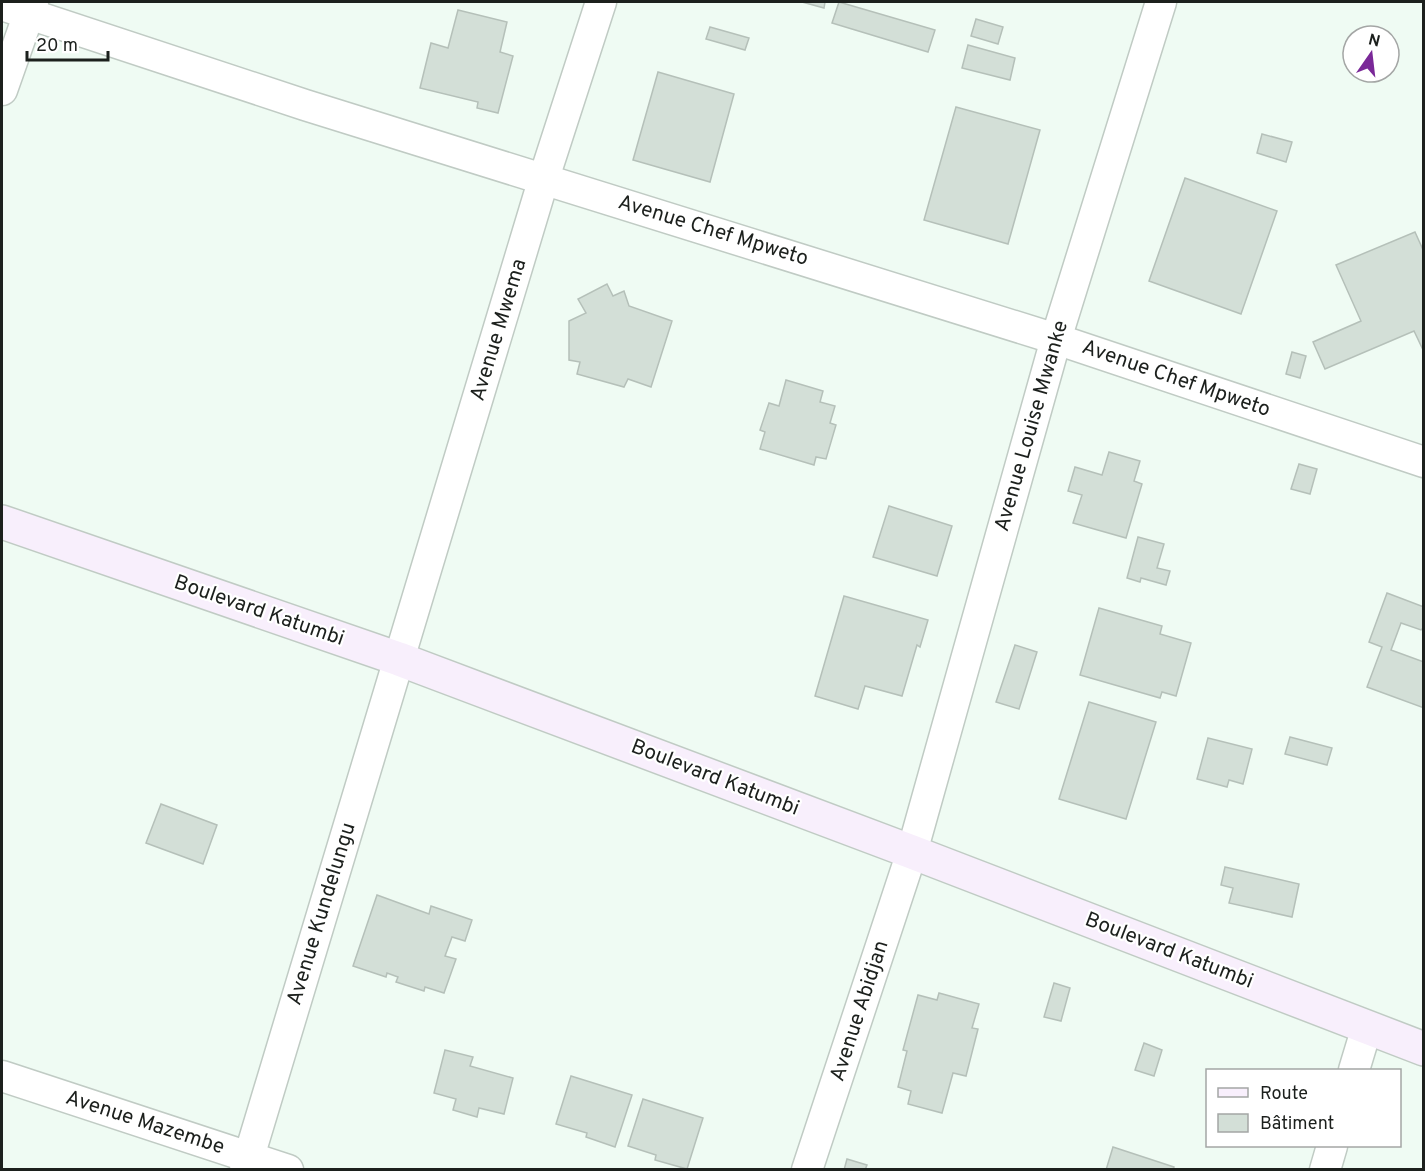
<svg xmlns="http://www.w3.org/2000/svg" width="1425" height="1171" font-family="Overpass,sans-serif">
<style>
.building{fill:#d3dfd7;stroke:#b5c0b9;stroke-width:1.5}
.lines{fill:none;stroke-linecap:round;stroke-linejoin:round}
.street-casing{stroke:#c0cbc4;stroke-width:33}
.secondary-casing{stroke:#c0cbc4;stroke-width:36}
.street{stroke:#fff;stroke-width:30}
.secondary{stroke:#f8effc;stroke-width:33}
.labels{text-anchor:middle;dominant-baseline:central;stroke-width:4.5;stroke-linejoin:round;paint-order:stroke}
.street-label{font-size:21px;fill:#1c201d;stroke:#fff}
</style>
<rect width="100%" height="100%" fill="#effbf3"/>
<g class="building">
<polygon points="802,2 825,2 824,8"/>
<polygon points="839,2 935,30 928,52 832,23"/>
<polygon points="458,10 507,22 500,52 513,56 498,113 477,108 478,102 420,88 431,43 448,48"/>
<polygon points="976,19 1003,27 998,44 971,36"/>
<polygon points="710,27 749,38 745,50 706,39"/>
<polygon points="968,45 1015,58 1010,80 962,68"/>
<polygon points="658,72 734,94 710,182 633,160"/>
<polygon points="956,107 1040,130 1008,244 924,220"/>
<polygon points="1262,134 1292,142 1286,162 1257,153"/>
<polygon points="1185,178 1277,211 1241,314 1149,281"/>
<polygon points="1415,232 1424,252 1424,352 1414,331 1325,369 1313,342 1361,321 1336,265"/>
<polygon points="607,284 613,296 624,291 629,306 672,321 651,387 628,379 624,387 577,374 580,362 569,360 569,321 586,313 578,299"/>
<polygon points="1292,352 1306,356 1300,378 1286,374"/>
<polygon points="786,380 823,391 820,402 835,406 830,423 836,425 826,459 816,457 814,465 760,449 765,432 760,430 769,403 779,406"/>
<polygon points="1109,452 1140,461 1134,481 1142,484 1126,538 1073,523 1082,495 1068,491 1075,467 1102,475"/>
<polygon points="1299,464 1317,469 1310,494 1291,489"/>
<polygon points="889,506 952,526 937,576 873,557"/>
<polygon points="1138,537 1164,544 1157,568 1170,571 1166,585 1141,578 1140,582 1127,578"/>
<polygon points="1387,593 1424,607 1424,627 1421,630 1401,623 1391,650 1424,662 1424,708 1367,687 1382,647 1369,642"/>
<polygon points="844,596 928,620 920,647 917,645 902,696 865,686 858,709 815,696"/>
<polygon points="1099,608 1162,626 1160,634 1191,643 1176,696 1162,692 1160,698 1080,675"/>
<polygon points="1015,645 1037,652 1019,709 996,702"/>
<polygon points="1089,702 1156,722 1126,819 1059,799"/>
<polygon points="1290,737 1332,748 1327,765 1285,754"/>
<polygon points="1208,738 1252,749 1243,784 1229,780 1227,787 1197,779"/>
<polygon points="161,804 217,825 203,864 146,843"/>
<polygon points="1225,867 1299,884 1292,917 1229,903 1233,888 1221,885"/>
<polygon points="377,895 429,914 431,906 472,920 465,941 452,937 445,956 456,959 444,993 425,987 424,991 396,982 398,977 387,973 386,977 353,966"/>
<polygon points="1054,983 1070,988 1061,1021 1044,1017"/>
<polygon points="939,993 979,1004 972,1028 978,1029 966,1076 953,1073 942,1113 908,1104 911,1091 898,1087 907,1051 903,1050 918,995 937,1000"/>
<polygon points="1144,1043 1162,1050 1154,1076 1135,1070"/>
<polygon points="445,1050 473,1057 470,1066 513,1078 504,1114 479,1108 477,1117 453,1110 456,1099 434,1093"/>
<polygon points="571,1076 632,1095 615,1147 586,1137 587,1133 556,1124"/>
<polygon points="643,1099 703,1118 687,1169 655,1160 656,1155 628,1146"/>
<polygon points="1113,1147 1174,1167 1173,1170 1106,1170"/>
<polygon points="847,1159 867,1165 865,1170 844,1170"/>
</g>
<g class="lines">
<defs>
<g id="street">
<polyline points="2,5 305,105 1056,339 1424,462"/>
<polyline points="2,90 33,2"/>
<polyline points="1354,1070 1367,1027"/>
<polyline points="2,1076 288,1170"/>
<polyline points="245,1170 544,178 601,2"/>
<polyline points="807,1170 912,852 1056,339 1161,2"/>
<polyline points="1325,1170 1332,1146"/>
</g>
<polyline id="secondary" points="2,522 399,659 912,852 1424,1049"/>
</defs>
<use href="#street" class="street-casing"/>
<use href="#secondary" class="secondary-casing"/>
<use href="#street" class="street"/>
<use href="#secondary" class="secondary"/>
</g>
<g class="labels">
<g class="street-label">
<text transform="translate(713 231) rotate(17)">Avenue Chef Mpweto</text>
<text transform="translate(499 330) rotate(-73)">Avenue Mwema</text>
<text transform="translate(1176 379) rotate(19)">Avenue Chef Mpweto</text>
<text transform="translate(1032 426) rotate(-74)">Avenue Louise Mwanke</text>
<text transform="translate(259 611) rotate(19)">Boulevard Katumbi</text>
<text transform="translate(715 778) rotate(21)">Boulevard Katumbi</text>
<text transform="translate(322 914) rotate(-73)">Avenue Kundelungu</text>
<text transform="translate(1169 951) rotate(21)">Boulevard Katumbi</text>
<text transform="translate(860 1011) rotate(-72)">Avenue Abidjan</text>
<text transform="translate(145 1123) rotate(18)">Avenue Mazembe</text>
</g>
</g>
<rect width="1425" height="1171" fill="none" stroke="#1c201d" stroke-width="6"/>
<rect x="1206" y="1069" width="195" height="78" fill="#ffffff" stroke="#a4a6a5" stroke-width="1.5"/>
<rect x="1218" y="1088" width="30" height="9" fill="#f8effc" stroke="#a4a6a5" stroke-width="1.5"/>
<text x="1260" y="1099" font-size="18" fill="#1c201d">Route</text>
<rect x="1218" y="1114" width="30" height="18" fill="#d3dfd7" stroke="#a4a6a5" stroke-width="1.5"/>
<text x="1260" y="1129" font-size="18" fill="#1c201d">Bâtiment</text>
<g transform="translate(1371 54) rotate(14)"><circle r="28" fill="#ffffff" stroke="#a4a6a5" stroke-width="1.5"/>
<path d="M0-4.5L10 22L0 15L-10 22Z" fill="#7a2898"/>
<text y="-9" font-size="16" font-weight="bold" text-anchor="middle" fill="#1c201d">N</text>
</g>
<path d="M27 51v9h81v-9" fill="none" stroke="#1c201d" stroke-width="3"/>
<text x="36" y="51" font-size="18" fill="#1c201d" stroke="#ffffff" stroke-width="4.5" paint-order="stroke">20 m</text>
</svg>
